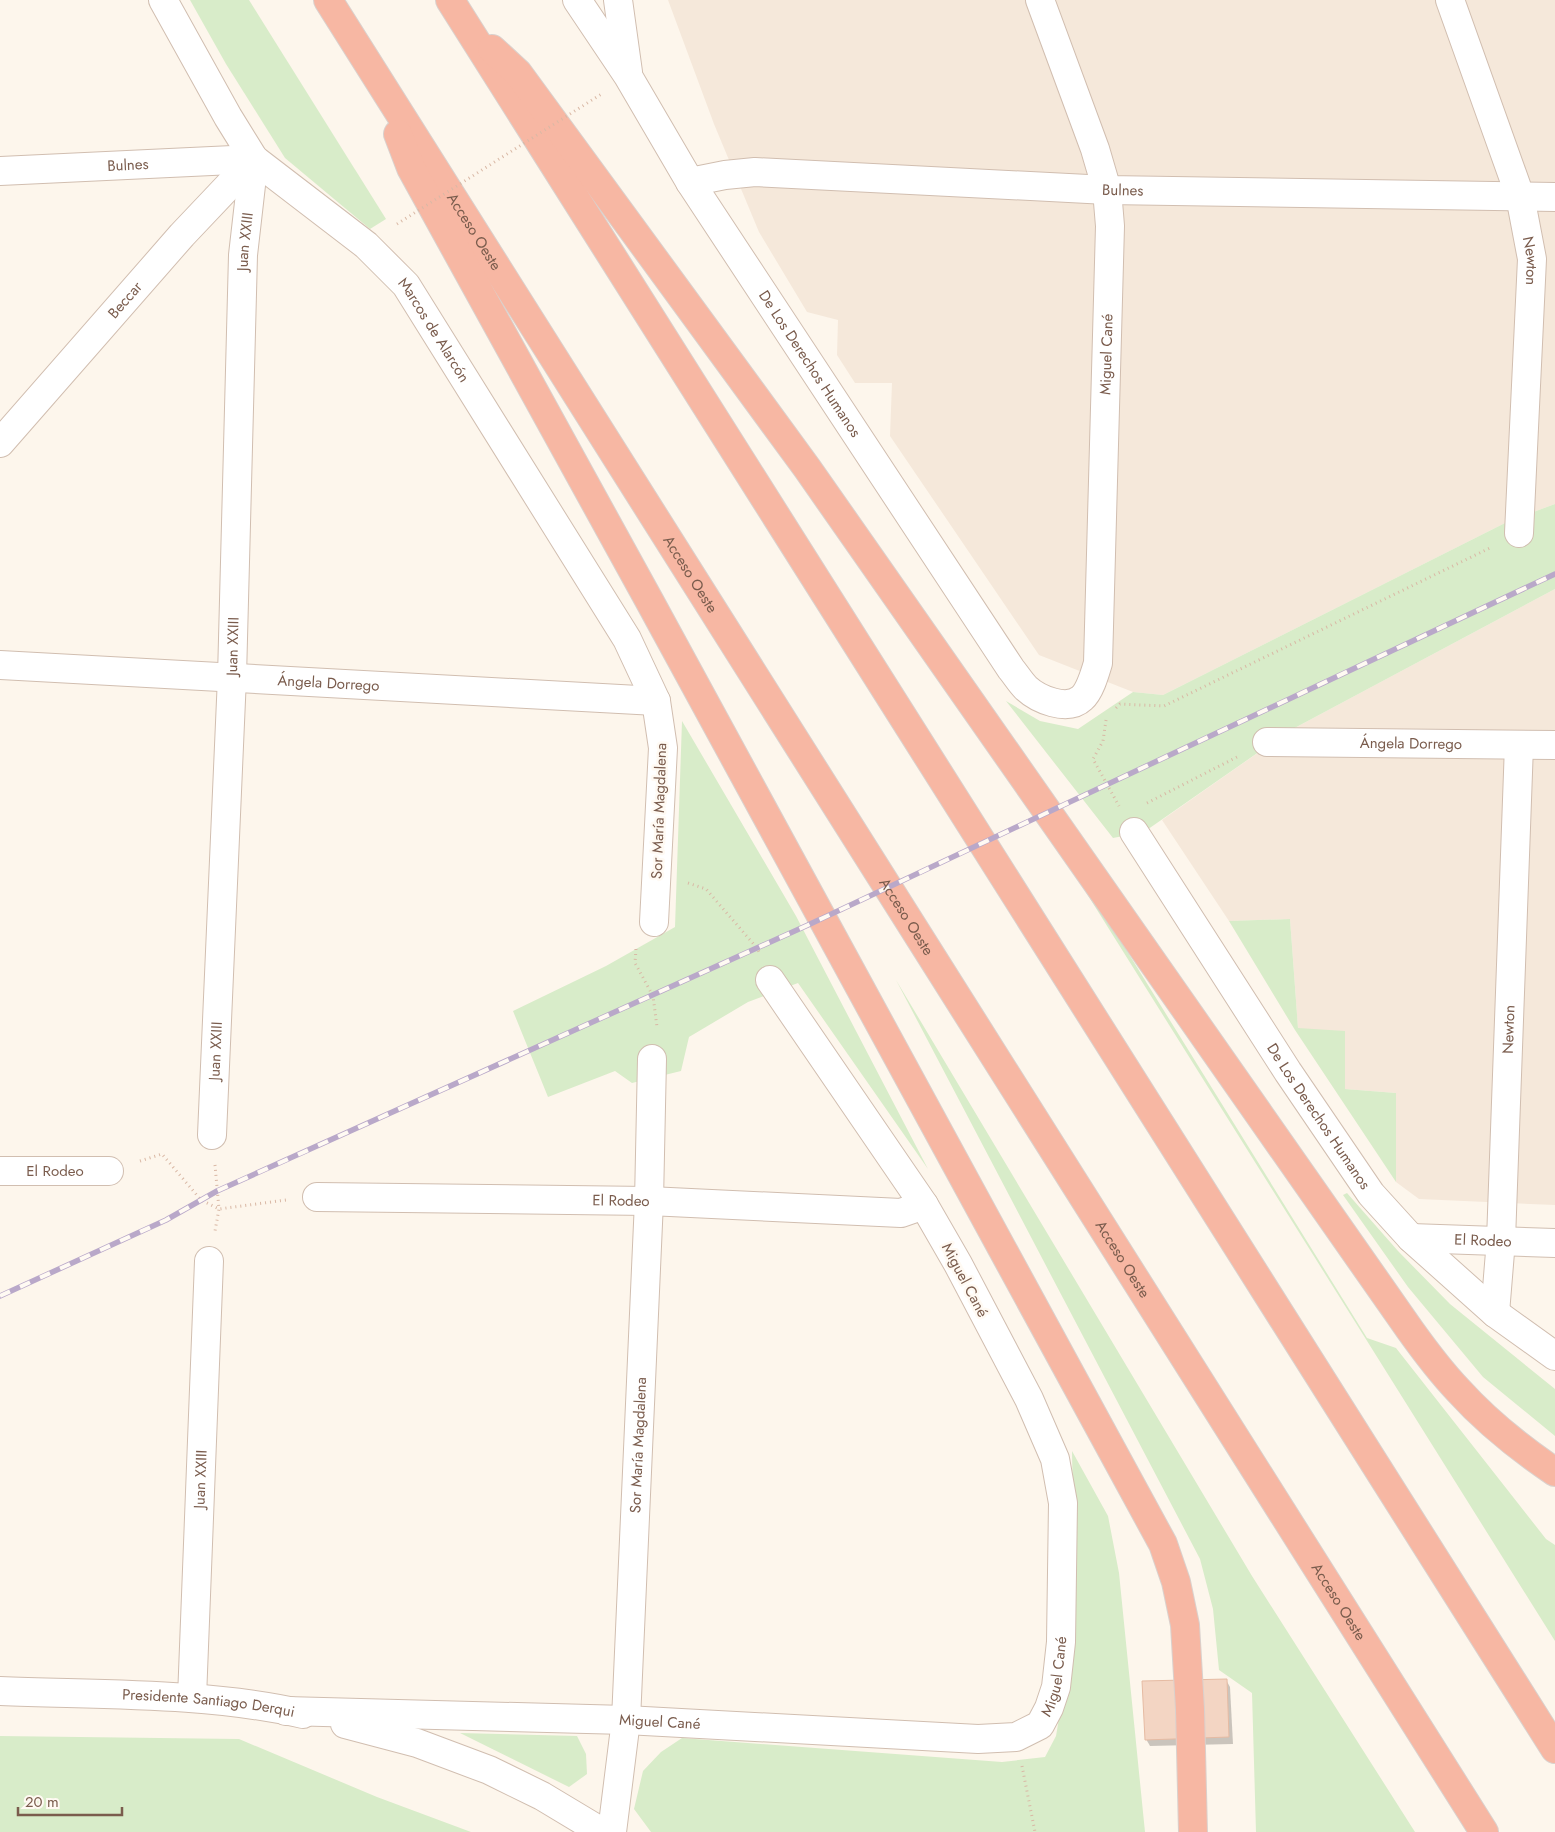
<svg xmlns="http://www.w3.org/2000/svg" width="1555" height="1832" font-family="Jost,sans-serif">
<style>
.residential{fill:#f5e8da}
.green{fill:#d8ecc9}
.shadow{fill:#0003}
.building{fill:#f3d5c3;stroke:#e6bba3}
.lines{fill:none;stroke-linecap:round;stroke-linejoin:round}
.minor-casing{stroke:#d1beb0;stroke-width:30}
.highway-casing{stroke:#dad1cd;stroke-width:30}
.path{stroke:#d9b8a5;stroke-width:3;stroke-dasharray:1 4;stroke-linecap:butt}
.minor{stroke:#fff;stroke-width:28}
.highway{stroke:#f7b7a3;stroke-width:28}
.rail-casing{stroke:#b9a8c9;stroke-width:5.5}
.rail{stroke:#fffaf3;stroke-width:4;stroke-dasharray:11;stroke-linecap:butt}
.path-bridge{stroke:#d9b8a5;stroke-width:3;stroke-dasharray:1 4;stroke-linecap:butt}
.labels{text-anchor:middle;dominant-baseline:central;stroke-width:5;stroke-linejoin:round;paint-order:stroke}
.street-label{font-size:15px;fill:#7a5c4d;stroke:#fffaf3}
</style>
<rect width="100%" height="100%" fill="#fdf6ec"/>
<g class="residential">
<polygon points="668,0 1555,0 1555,504 1509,521 1163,695 1133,692 1039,655 890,436 892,383 855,383 837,355 838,320 807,312 759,232 714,124"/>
<polygon points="1555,589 1555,1205 1419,1199 1396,1182 1396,1093 1345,1089 1298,1028 1290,919 1229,921 1162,820 1289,731"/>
</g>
<g class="green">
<polygon points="190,0 249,0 386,219 370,229 285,158 226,64"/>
<polygon points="1555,504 1555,589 1289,731 1144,832 1113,838 1006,701 1040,721 1078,729 1133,692 1163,695 1509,521"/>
<polygon points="682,721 796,916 928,1169 798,983 748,1002 689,1037 681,1071 632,1083 615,1071 548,1097 513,1011 606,966 675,927"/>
<polygon points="1063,848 1367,1338 1396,1348 1546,1539 1555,1545 1555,1641 1062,854"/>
<polygon points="1290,919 1298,1028 1345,1031 1345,1089 1396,1093 1396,1182 1295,1030 1229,921"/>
<polygon points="896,980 1252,1576 1415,1832 1256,1832 1252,1693 1219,1670 1213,1609 1200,1559"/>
<polygon points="1347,1193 1398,1251 1450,1304 1555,1389 1555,1436 1483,1377 1408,1287 1343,1195"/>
<polygon points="1072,1451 1108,1516 1119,1573 1145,1832 651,1832 634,1809 643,1771 661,1752 682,1738 1002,1762 1045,1757 1056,1736 1075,1624"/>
<polygon points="460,1733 577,1736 586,1754 587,1774 569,1787"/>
<polygon points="0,1736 239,1739 377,1797 471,1832 0,1832"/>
</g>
<polygon class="shadow" points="1226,1680 1230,1687 1233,1744 1150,1746 1146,1739"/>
<polygon class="building" points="1227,1679 1229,1737 1145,1740 1142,1681"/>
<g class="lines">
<defs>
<g id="minor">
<path id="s1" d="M 163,0 L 228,117 L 254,159 L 366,245 L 406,285 L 627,639 L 656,701 L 663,748 L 654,922"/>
<path id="s2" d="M 577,0 L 628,76 L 690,182 L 1011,669 C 1016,675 1020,682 1026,688 C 1038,699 1067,712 1082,698 C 1090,691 1095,673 1098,663 L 1110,226 L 1107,190 L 1095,149 L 1040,0"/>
<polyline points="618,0 628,72"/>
<path id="s3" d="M 1450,0 L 1520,196 L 1532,259 L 1519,533"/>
<path id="s4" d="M 0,171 L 254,159"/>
<path id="s5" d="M 690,182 L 725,175 L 755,172 L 1107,190 L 1555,197"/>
<path id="s6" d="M 0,443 L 182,235 L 254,159"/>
<path id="s7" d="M 0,665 L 656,701"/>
<path id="s8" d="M 1267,742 L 1555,745"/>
<path id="s9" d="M 1134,832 L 1288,1072 L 1371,1194 L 1411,1238 L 1495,1313 L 1555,1356"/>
<path id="s10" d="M 212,1135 L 232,677 L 243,255 L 254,159"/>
<path id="s11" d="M 0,1171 L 109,1171"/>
<path id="s12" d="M 317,1197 L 649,1201 L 901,1213 L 924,1205"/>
<path id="s13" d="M 1411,1238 L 1555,1243"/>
<path id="s14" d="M 1495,1313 L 1501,1240 L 1519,745"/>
<path id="s15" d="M 0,1691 C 98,1695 207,1692 303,1714"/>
<path id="s16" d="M 192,1698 L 209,1261"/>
<path id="s17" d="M 286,1711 L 626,1720 L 978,1739 L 1016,1737 L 1040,1725 L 1049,1708 L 1056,1687 L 1061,1642 L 1063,1503 L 1055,1459 L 1029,1399 L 958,1264 L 924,1205 L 770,980"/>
<polyline points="345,1724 417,1743 489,1770 542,1796 602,1832"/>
<path id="s18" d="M 612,1832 L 626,1720 L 649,1201 L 652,1059"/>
</g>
<g id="highway">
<path id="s19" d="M 328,0 L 1484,1832"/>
<polyline points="450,0 1555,1749"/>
<path d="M 492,49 L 518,73 L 807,468 L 1410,1330 C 1425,1351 1440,1371 1458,1390 C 1486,1421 1521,1449 1555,1472"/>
<polyline points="398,134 411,168 650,602 1163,1544 1176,1582 1185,1625 1190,1709 1193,1832"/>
</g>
</defs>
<use href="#minor" class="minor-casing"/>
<use href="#highway" class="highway-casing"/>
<g class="path">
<polyline points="1116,708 1120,704 1164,706 1492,547"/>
<polyline points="1106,720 1103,741 1093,759 1119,806"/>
<polyline points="1147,803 1239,756"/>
<polyline points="688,883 706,889 757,948 759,952"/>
<polyline points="636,949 635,963 653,996 657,1027"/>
<polyline points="140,1161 162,1154 201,1200 219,1209 286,1200"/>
<polyline points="215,1165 219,1209 215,1231"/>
<polyline points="1022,1766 1035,1832"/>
</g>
<use href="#minor" class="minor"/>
<use href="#highway" class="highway"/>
<defs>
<polyline id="rail" points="0,1296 166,1220 217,1191 808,925 1555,574"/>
</defs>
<use href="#rail" class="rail-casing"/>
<use href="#rail" class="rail"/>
<polyline class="path-bridge" points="397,224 603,93"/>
</g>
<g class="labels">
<g class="street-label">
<text stroke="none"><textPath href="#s4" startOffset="128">Bulnes</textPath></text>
<text stroke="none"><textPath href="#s5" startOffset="434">Bulnes</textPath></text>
<text stroke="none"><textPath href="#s19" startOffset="274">Acceso Oeste</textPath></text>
<text stroke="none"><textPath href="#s10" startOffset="894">Juan XXIII</textPath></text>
<text stroke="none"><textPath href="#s3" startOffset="274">Newton</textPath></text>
<text stroke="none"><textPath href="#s6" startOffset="190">Beccar</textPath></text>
<text stroke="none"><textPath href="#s1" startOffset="434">Marcos de Alarcón</textPath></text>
<text stroke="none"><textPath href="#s2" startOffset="1231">Miguel Cané</textPath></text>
<text stroke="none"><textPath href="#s2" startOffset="432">De Los Derechos Humanos</textPath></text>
<text stroke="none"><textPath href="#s19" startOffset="679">Acceso Oeste</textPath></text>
<text stroke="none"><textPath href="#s10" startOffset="489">Juan XXIII</textPath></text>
<text stroke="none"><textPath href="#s7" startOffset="329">Ángela Dorrego</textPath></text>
<text stroke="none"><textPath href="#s8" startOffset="144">Ángela Dorrego</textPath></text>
<text transform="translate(659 811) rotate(-88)">Sor María Magdalena</text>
<text stroke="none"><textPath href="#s19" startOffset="1084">Acceso Oeste</textPath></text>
<text stroke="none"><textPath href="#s14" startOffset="284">Newton</textPath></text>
<text stroke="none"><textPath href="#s10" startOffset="84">Juan XXIII</textPath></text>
<text stroke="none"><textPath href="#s9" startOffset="339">De Los Derechos Humanos</textPath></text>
<text stroke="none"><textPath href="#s11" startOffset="55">El Rodeo</textPath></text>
<text stroke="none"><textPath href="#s12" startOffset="304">El Rodeo</textPath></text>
<text stroke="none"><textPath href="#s13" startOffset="72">El Rodeo</textPath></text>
<text stroke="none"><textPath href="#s19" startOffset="1489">Acceso Oeste</textPath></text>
<text transform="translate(965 1280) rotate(62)">Miguel Cané</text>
<text stroke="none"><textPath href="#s18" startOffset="388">Sor María Magdalena</textPath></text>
<text stroke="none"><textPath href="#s16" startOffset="219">Juan XXIII</textPath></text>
<text stroke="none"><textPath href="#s19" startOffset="1894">Acceso Oeste</textPath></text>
<text stroke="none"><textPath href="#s17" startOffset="809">Miguel Cané</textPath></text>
<text stroke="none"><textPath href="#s15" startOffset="209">Presidente Santiago Derqui</textPath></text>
<text stroke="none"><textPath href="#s17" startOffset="374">Miguel Cané</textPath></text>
</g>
</g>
<path d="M18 1807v8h104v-8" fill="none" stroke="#7a5c4d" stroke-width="2.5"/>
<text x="25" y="1807" font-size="15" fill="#7a5c4d" stroke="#fffaf3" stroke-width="4" paint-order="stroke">20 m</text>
</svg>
